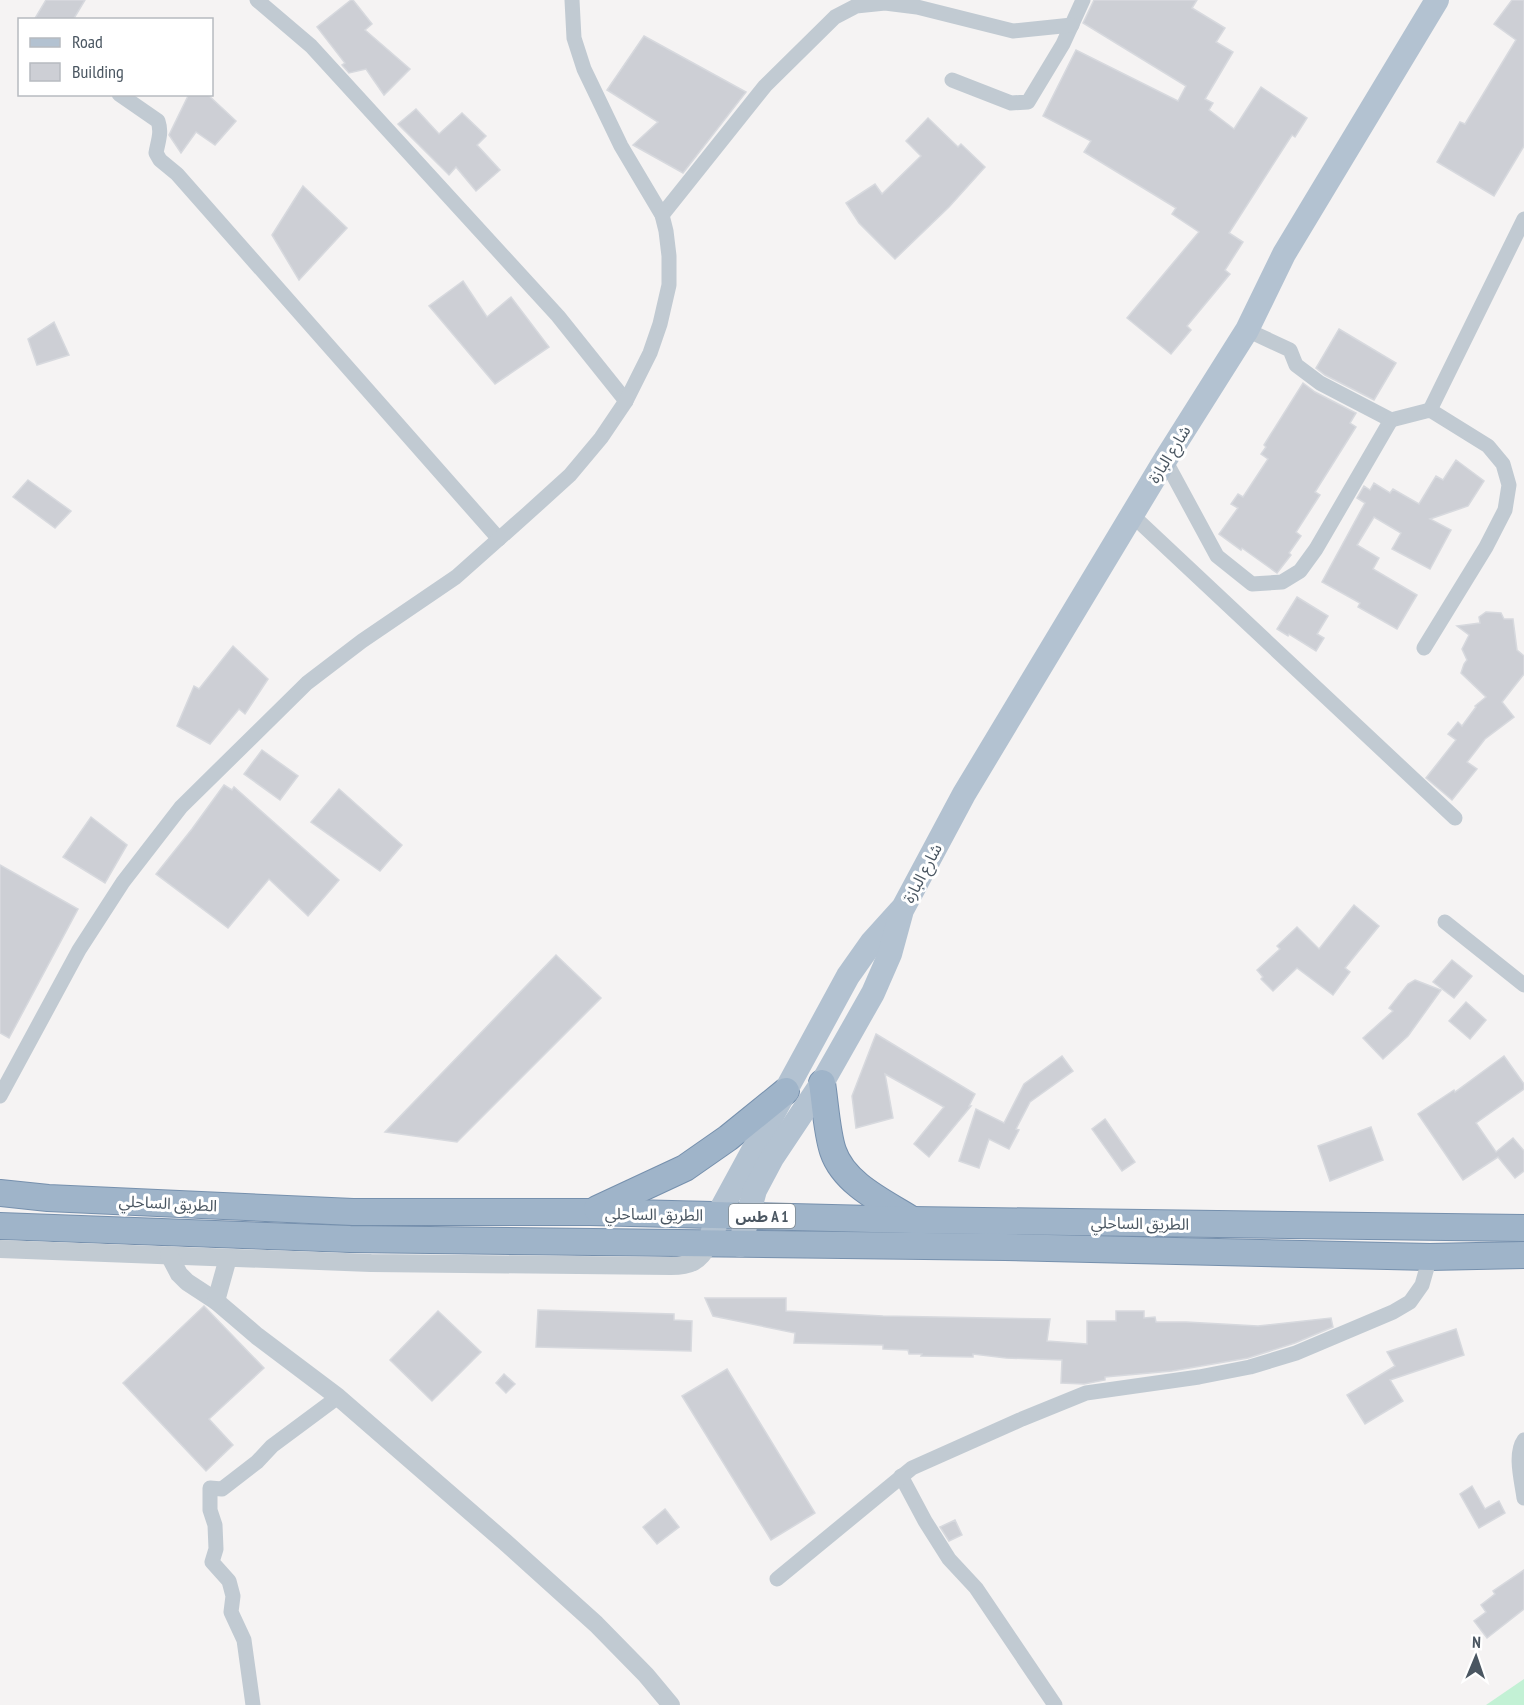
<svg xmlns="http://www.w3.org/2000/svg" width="1524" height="1705" font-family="'PT Sans Narrow','Noto Sans Arabic',sans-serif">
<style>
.grass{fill:#c3f1d5}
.building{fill:#cdcfd5;stroke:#d7d9de;stroke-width:1.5}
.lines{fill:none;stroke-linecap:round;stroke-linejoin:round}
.trunk-casing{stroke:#7690ad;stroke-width:28}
.minor{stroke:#c1cad2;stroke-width:15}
.tertiary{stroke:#c1cad2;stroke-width:18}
.primary{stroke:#b3c2d1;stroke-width:24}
.trunk{stroke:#9fb4c9;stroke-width:26}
.labels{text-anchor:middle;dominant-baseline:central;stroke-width:6;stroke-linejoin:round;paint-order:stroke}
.shield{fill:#fff;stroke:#808990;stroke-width:1.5}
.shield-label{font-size:15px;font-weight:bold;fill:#4a5661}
.street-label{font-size:16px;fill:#4a5661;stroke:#fff}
</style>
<rect width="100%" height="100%" fill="#f5f3f3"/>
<polygon class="grass" points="1524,1679 1524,1705 1486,1705"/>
<g class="building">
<polygon points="46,0 85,0 73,20 34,20"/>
<polygon points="351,0 353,0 372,24 365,30 410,69 384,95 366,69 349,73 342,65 345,63 317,27"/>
<polygon points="1094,0 1197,0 1192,8 1225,28 1216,42 1233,52 1205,99 1213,103 1209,110 1234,129 1261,87 1307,118 1295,137 1292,135 1229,233 1243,242 1225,270 1230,274 1187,326 1191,330 1171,354 1127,318 1199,232 1172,214 1176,208 1084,152 1091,141 1043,116 1076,50 1178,101 1186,86 1083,23"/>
<polygon points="1512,0 1524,0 1524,146 1494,196 1437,162 1460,122 1465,124 1516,40 1494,24"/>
<polygon points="644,36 746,92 683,173 633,145 658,122 607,90"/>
<polygon points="189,94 207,94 236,121 215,145 196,132 181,153 169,135"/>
<polygon points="416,109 439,134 462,113 486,136 477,145 500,170 476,191 456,167 449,175 398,124"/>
<polygon points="928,118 958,147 961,144 985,167 949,207 895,259 859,223 846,203 875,184 882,194 921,156 906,141"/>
<polygon points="303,186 347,228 299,280 272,235"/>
<polygon points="463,281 487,317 511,297 549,347 495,384 429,306"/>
<polygon points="54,322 69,355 37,365 28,339"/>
<polygon points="1339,329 1396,363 1374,400 1325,375 1316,368"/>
<polygon points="1303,383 1315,392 1356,413 1350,423 1356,427 1315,492 1320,495 1296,532 1301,536 1289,553 1291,555 1277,573 1242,548 1241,550 1219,534 1238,508 1231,504 1238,494 1243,497 1268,459 1261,454 1266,447 1264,445"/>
<polygon points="1456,460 1484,481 1468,506 1430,519 1451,530 1430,569 1392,549 1401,533 1374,517 1357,545 1379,558 1373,569 1417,595 1397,629 1358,607 1360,603 1322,582 1365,503 1357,498 1364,486 1370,490 1374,483 1390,493 1393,489 1419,504 1436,476 1443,480"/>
<polygon points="28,480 71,511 55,528 13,497"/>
<polygon points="1297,597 1328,616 1317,634 1324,638 1316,651 1289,634 1288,636 1277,629"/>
<polygon points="1486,612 1501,613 1504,619 1513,619 1517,650 1524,656 1524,674 1502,702 1514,717 1485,739 1467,762 1477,769 1452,800 1426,778 1456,740 1448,734 1458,722 1462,726 1476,707 1475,706 1486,697 1461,673 1464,664 1467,660 1462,649 1469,635 1457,626 1480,623 1479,617"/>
<polygon points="233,646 268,679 245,714 239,709 210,744 177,726 194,686 199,689"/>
<polygon points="262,750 298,776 280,800 244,774"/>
<polygon points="224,785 232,790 234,787 339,880 308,916 269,879 228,928 156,874 192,829"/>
<polygon points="339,789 402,845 380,871 311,822"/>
<polygon points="91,817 127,845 105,883 63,857"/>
<polygon points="0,865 78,909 9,1038 0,1033"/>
<polygon points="1354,905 1379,926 1345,968 1350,972 1333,995 1297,968 1273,991 1261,979 1263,977 1257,970 1280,949 1277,946 1297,927 1319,949"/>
<polygon points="556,955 601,998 457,1142 385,1132"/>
<polygon points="1452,960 1472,976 1454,998 1433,982"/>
<polygon points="1415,980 1441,990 1408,1036 1383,1059 1363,1038 1393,1011 1389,1008 1408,984"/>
<polygon points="1466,1002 1486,1020 1470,1039 1449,1021"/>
<polygon points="876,1034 975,1094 969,1106 971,1106 929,1157 914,1144 944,1107 885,1074 893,1118 856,1128 852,1096"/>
<polygon points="1062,1056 1073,1071 1030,1102 1016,1129 1019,1130 1009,1149 989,1139 979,1168 959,1161 976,1109 1004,1123 1024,1084"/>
<polygon points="1504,1056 1524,1084 1524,1089 1476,1123 1496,1152 1513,1138 1524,1151 1524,1171 1515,1178 1498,1157 1463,1180 1418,1114 1454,1090 1455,1092"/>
<polygon points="1105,1119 1135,1162 1122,1171 1092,1129"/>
<polygon points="1371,1127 1383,1160 1330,1181 1318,1146"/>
<polygon points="705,1298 786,1298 786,1311 883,1316 1050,1319 1047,1341 1087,1344 1087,1321 1116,1321 1116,1311 1144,1311 1144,1318 1155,1317 1156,1322 1186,1322 1258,1326 1331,1318 1333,1327 1295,1343 1248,1358 1172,1371 1105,1377 1105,1380 1084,1384 1061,1383 1062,1360 1006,1358 973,1354 973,1357 921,1356 922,1354 909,1354 908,1350 883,1349 883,1345 794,1343 795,1333 713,1316"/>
<polygon points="204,1306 264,1368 209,1419 233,1445 206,1471 123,1383"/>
<polygon points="538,1310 674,1314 674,1320 692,1321 691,1351 536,1347"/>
<polygon points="438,1311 481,1352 432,1401 390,1360"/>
<polygon points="1456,1329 1464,1355 1390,1380 1403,1401 1365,1424 1347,1395 1395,1366 1387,1352"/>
<polygon points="727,1369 815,1513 771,1540 682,1396"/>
<polygon points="504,1374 515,1384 506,1393 496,1383"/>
<polygon points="1472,1486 1485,1509 1499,1501 1505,1513 1479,1528 1460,1494"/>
<polygon points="665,1509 679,1527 657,1544 643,1527"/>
<polygon points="955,1520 962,1535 949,1541 940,1527"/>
<polygon points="1524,1570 1524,1609 1487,1638 1474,1621 1486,1612 1481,1605 1495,1594 1493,1591"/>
</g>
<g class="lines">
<defs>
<g id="trunk">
<path d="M 822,1083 C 825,1102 827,1134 833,1151 C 844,1184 884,1202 911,1219"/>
<polyline points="0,1193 48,1198 353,1212 590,1212 912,1220 1524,1228"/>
<polyline points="597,1209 685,1168 728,1138 786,1091"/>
<polyline points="0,1226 350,1239 1005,1247 1430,1257 1524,1255"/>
</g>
</defs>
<use href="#trunk" class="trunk-casing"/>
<g class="minor">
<polyline points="257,0 311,46 558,316 626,401"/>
<polyline points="952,80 1011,103 1028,102 1063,44 1083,0"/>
<path d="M 119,94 L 158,121 C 162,133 158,141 156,153 L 160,160 L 177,174 L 499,539"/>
<polyline points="662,215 765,86 835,17 856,6 885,3 917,7 1013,31 1072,25"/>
<polyline points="1247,330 1290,350 1296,365 1320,383 1391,420 1430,410 1488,446 1503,464 1509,485 1505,510 1486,547 1424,648"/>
<polyline points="1430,410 1524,219"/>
<polyline points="1165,460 1217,556 1252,584 1282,582 1300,571 1316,549 1391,420"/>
<polyline points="1132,515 1455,818"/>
<polyline points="1445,922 1524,985"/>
<polyline points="0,1096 79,950 123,882 181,807 307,683 362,641 456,577 527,514 570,475 601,438 626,401 650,353 660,324 669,285 669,256 666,231 662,215 621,146 584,69 574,38 572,0"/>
<path d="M 1524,1440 C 1514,1454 1522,1482 1524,1498"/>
<polyline points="901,1476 925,1521 949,1559 976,1588 1055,1705"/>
<polyline points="777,1579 912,1468 1022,1419 1086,1393 1199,1377 1250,1367 1296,1353 1393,1312 1410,1302 1422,1285 1430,1257"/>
<polyline points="253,1705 244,1640 231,1612 233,1596 229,1581 212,1562 216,1549 215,1525 210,1510 210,1488 222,1489 257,1462 272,1446 338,1397"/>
</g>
<g class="tertiary">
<path d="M 0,1249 L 371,1263 L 671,1266 C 690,1266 700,1262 709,1244"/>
<polyline points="169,1255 179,1274 187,1282 216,1301 257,1336 338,1397 505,1542 596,1624 646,1675 671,1705"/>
<polyline points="216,1301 228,1258"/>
</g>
<g class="primary">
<polyline points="709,1244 718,1215 848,976 872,942 900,911"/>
<polyline points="740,1245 755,1190 772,1158 822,1083 873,993 890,954 902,910 964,794 1165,460 1247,330 1284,254 1437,0"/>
</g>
<use href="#trunk" class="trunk"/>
</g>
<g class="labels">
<rect class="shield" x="729" y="1204" width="66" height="24" rx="4.5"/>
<g class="shield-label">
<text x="762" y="1216">طس A 1</text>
</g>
<g class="street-label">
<text transform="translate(1169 454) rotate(-58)">شارع البازة</text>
<text transform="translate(922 873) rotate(-62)">شارع البازة</text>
<text transform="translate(168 1203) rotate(3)">الطريق الساحلي</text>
<text transform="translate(654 1214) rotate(1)">الطريق الساحلي</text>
<text transform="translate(1140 1223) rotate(1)">الطريق الساحلي</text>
</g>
</g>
<rect x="18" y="18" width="195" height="78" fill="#ffffff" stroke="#b7bbc0" stroke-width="1.5"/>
<rect x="30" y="38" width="30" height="9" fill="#b3c2d1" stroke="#b7bbc0" stroke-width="1.5"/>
<text x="72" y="48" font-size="18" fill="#4a5661">Road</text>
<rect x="30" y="63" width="30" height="18" fill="#cdcfd5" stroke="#b7bbc0" stroke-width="1.5"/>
<text x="72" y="78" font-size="18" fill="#4a5661">Building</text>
<g transform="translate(1476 1657) rotate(2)" stroke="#ffffff" stroke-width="4.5" paint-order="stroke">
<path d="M0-4.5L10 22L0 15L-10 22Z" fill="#4a5661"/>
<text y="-9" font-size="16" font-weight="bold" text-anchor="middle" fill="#4a5661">N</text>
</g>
</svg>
